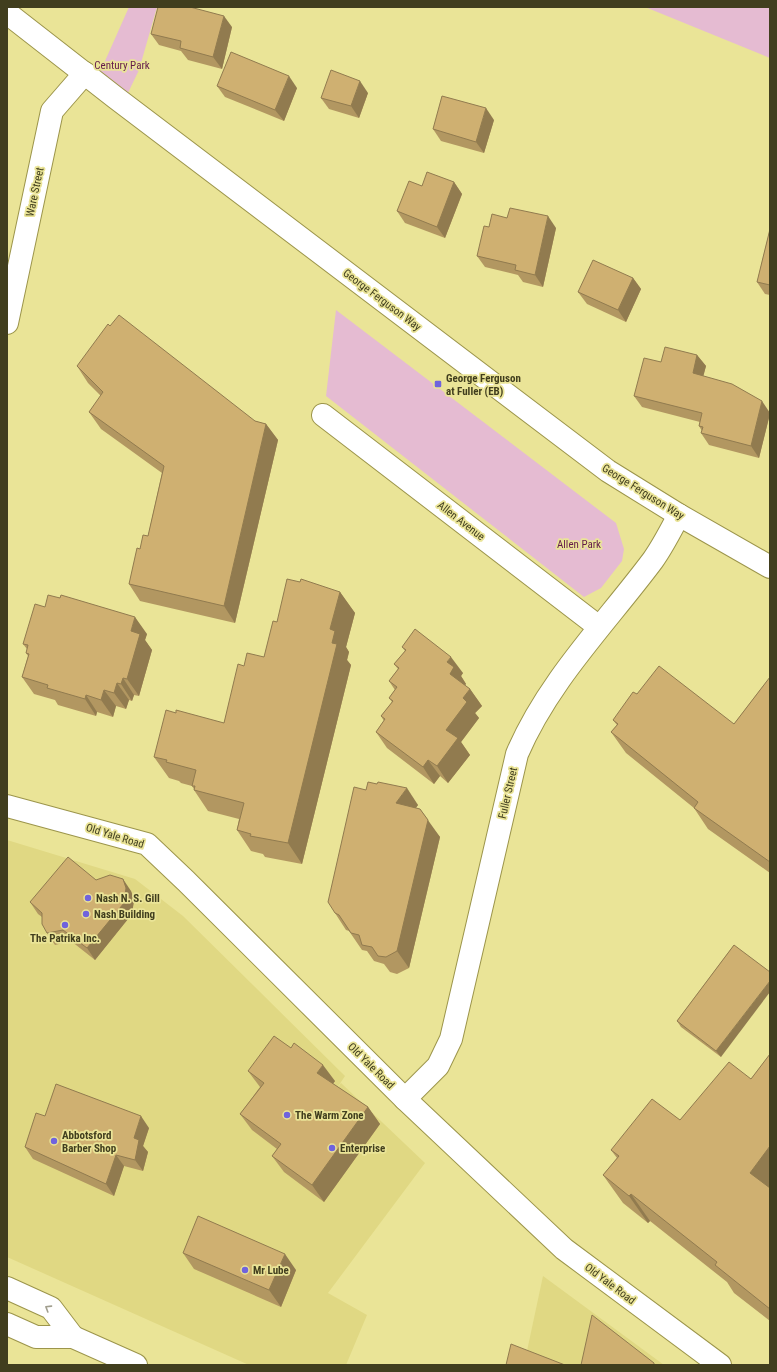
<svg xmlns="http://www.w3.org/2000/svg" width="777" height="1372" font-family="'Roboto Condensed',sans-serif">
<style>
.built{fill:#e0d883}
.green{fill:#e5bbd2}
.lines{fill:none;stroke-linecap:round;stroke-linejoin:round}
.minor-casing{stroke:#9c954b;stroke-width:24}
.tertiary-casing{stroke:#9c954b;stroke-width:24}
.secondary-casing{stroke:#9c954b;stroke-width:24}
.minor{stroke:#fff;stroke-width:22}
.tertiary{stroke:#fff;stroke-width:22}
.secondary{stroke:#fff;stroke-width:22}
.wall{fill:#b29761}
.shaded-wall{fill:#917b4f}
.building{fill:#cfb071;stroke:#917b4f}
.oneway{stroke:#a09e8e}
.poi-dot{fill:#7063dd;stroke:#eae497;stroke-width:1.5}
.labels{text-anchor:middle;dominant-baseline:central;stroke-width:3.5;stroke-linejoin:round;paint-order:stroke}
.park-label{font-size:11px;fill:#631a4a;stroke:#eae497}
.street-label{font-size:11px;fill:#413e1e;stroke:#eae497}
.poi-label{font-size:11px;font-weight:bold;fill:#413e1e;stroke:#eae497;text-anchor:start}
</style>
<rect width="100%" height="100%" fill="#eae497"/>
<g class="built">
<polygon points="7,840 135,879 183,916 345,1076 309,1130 341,1083 425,1163 328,1293 367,1315 346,1365 249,1365 7,1257"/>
<polygon points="543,1276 664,1365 524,1365"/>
</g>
<g class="green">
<polygon points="129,7 157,7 139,70 125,99 97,79"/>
<polygon points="645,7 770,7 770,58"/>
<polygon points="336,310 616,523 624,549 622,561 601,588 584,597 326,396"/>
</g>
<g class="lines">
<defs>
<g id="minor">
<polyline points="323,415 599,627"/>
<polyline points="7,806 147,844 186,881 405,1099 564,1249 720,1365"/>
<path d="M 405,1099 L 438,1066 L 451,1039 L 517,754 C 548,681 606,623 653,560 C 663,546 671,530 679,515"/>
</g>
<polyline id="tertiary" points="7,323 52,111 85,73"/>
<g id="secondary">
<polyline points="7,13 116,98 608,471 679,515 770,567"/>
<polyline points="7,1288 51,1308 73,1337"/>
<polyline points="7,1324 36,1337 73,1337 136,1365"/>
</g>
</defs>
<use href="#minor" class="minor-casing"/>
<use href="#tertiary" class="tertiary-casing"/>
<use href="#secondary" class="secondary-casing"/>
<use href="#minor" class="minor"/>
<use href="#tertiary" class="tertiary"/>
<use href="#secondary" class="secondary"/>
</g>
<g class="wall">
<polygon points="232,27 222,69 188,60 181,51 159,45 151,34"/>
<polygon points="217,86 297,88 284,121 225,97"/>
<polygon points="368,93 359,118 329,109 321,98"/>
<polygon points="494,120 484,153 441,141 433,129"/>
<polygon points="454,182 462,194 445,238 405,223 397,211 422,186"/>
<polygon points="507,218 556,228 543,287 523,282 518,275 485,267 477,256 489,227"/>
<polygon points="770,229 770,295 765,294 757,282"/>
<polygon points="633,278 641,289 626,322 587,304 578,292"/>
<polygon points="697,355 706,366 703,376 770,413 759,458 709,445 701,433 702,431 699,426 700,422 642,407 634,396 661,362"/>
<polygon points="77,366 255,421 266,424 278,440 235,623 140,601 129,584 140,549 148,536 162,473 101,429 89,412 101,396 88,383"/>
<polygon points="340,592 355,613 346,647 349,652 347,660 351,665 302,864 265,857 263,854 251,851 237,830 239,819 208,811 194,790 194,789 192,786 181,783 179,781 169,778 154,757 224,723 244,666 264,657 277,622"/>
<polygon points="45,607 147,634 145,640 152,650 139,696 134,695 132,701 129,700 126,709 116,706 113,717 97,712 96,716 58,705 55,700 34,694 22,677 28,656 26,653 27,649 23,644"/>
<polygon points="402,647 463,673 461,676 466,684 465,685 470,689 482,706 475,713 479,718 461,742 470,755 448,783 440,776 434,784 387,748 376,732 384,721 381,716 392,702 389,698 395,690 389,681 398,669 394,664 405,651"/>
<polygon points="770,677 770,873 708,829 694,808 626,753 611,732 617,725 613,720 637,694 734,724"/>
<polygon points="377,784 418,805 416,808 440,837 409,968 397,974 390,972 384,964 374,961 367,951 362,950 349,931 346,930 335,913 366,790"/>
<polygon points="96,880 131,891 134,900 132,914 95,960 71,941 55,945 47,933 42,917 38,914 30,902"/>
<polygon points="734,945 721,1057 681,1027 677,1021"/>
<polygon points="770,1054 770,1321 734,1293 727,1282 650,1221 648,1223 623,1203 603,1175 617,1158 611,1150 680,1120 751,1079"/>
<polygon points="248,1071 335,1081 333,1084 368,1107 380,1124 324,1202 284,1172 272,1156 277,1149 252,1130 240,1114 260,1087"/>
<polygon points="45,1116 149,1128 143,1146 148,1152 143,1171 124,1166 114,1196 33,1159 25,1147"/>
<polygon points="183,1253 296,1270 281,1307 194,1269"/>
</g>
<g class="shaded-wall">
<polygon points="224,16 232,27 222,69 213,57"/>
<polygon points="289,76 297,88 284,121 275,110"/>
<polygon points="360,81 368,93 359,118 351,106"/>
<polygon points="486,108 494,120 484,153 476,142"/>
<polygon points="454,182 462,194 445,238 437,227"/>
<polygon points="548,216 556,228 543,287 535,275"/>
<polygon points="633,278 641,289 626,322 618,310"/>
<polygon points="697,355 706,366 701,385 693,373"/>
<polygon points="762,401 770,413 770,414 759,458 751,446"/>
<polygon points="266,424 278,440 235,623 224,606"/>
<polygon points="340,592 355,613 346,647 349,652 347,660 351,665 302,864 288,843 330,629"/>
<polygon points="135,617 147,634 145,640 152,650 139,696 127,679 131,631"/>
<polygon points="451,657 463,673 461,676 466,684 461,690 450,674 447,662"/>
<polygon points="123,678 134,695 132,701 121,684"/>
<polygon points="117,683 129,700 126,709 114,693"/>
<polygon points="470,689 482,706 475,713 479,718 461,742 470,755 448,783 437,766 446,730 463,698"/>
<polygon points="104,690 116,706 113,717 101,700"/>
<polygon points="86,695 97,712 96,716 85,699"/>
<polygon points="428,760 440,776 434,784 423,767"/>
<polygon points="407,788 418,805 407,819 396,803"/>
<polygon points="420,809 440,837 409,968 397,951"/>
<polygon points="123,879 131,891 134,900 132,914 95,960 87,948"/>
<polygon points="770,981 770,992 721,1057 716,1051"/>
<polygon points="323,1065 335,1081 328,1090 317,1073"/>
<polygon points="368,1107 380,1124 324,1202 312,1185"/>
<polygon points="141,1116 149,1128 143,1146 148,1152 143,1171 135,1160 134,1138"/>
<polygon points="770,1146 770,1199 750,1173"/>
<polygon points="116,1155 124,1166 114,1196 106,1184"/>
<polygon points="631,1194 650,1221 648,1223 629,1196"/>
<polygon points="285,1254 296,1270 281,1307 269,1290"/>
</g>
<g class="building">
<polygon points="158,7 190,7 224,16 213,57 180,48 181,41 151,34"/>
<polygon points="231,52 289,76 275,110 217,86"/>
<polygon points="331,70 360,81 351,106 321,98"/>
<polygon points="442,96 486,108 476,142 433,129"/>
<polygon points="427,172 454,182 437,227 397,211 409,181 422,186"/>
<polygon points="510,208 548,216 535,275 515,270 516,265 477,256 484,226 489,227 492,214 507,218"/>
<polygon points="770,229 770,285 757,282"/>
<polygon points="593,260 633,278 618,310 578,292"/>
<polygon points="119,315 255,421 266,424 224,606 129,584 137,548 140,549 143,535 148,536 164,466 89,412 103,392 77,366 108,324 110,326"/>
<polygon points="665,347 697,355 693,373 732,384 762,401 751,446 701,433 703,427 699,426 702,413 634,396 644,358 661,362"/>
<polygon points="287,579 300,582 301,579 340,592 330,629 335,631 332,643 337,644 288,843 250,836 251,834 237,830 244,803 194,790 195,786 192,786 196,770 166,762 167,760 154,757 166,710 176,713 176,710 224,723 238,664 244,666 247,653 264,657 273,621 277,622"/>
<polygon points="48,595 60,598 61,595 135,617 131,631 140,634 127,679 123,678 121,684 117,683 114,693 104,690 101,700 86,695 85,699 47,688 48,685 22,677 29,654 26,653 28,645 23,644 35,604 45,607"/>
<polygon points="415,629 451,657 447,662 454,667 450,674 470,689 463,698 467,702 446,730 458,738 437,766 428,760 423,767 376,732 385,719 381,716 393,701 389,698 397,687 389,681 399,668 394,664 406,650 402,647"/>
<polygon points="659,666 734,724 770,677 770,862 694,808 698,802 611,732 618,724 613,720 633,692 637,694"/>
<polygon points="368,782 377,784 378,782 407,788 396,803 420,809 428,820 397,951 386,957 378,956 372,947 362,945 359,935 351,933 339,915 335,913 328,902 354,787 366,790"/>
<polygon points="68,857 96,880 110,875 123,879 126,888 124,903 87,948 63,930 47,933 42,924 42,913 30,902"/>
<polygon points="734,945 770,972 770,981 716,1051 677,1021"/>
<polygon points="274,1036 291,1048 294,1043 323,1065 317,1073 368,1107 312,1185 272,1156 281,1144 240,1114 264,1083 248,1071"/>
<polygon points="770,1054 770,1146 750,1173 770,1188 770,1309 715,1265 717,1262 631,1194 629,1196 603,1175 619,1156 611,1150 652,1099 680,1120 729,1062 751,1079"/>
<polygon points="56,1084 141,1116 134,1138 139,1140 135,1160 116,1155 106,1184 25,1147 36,1113 45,1116"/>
<polygon points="198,1216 285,1254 269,1290 183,1253"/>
<polygon points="592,1315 654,1363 654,1365 581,1365"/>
<polygon points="511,1344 565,1365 506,1365"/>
</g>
<defs><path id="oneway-chevron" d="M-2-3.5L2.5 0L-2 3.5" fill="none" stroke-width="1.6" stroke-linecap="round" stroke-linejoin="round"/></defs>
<use class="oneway" href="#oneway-chevron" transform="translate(48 1308) rotate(-148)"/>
<g class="poi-dot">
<rect x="434" y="380" width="8" height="8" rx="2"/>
<circle cx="88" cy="898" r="4"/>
<circle cx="86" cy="914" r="4"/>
<circle cx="65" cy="925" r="4"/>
<circle cx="287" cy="1115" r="4"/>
<circle cx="54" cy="1141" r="4"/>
<circle cx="332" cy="1148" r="4"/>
<circle cx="245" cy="1270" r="4"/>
</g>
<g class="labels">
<g class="park-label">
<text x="122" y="65">Century Park</text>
<text x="579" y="544">Allen Park</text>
</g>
<g class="street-label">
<text transform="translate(35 192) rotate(-78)">Ware Street</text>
<text transform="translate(382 300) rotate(37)">George Ferguson Way</text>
<text transform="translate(643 492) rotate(32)">George Ferguson Way</text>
<text transform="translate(461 521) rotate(38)">Allen Avenue</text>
<text transform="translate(508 793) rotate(-77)">Fuller Street</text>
<text transform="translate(115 836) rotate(17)">Old Yale Road</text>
<text transform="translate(371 1066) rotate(45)">Old Yale Road</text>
<text transform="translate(610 1284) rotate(37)">Old Yale Road</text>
</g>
<g class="poi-label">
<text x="446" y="378">George Ferguson<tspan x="446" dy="13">at Fuller (EB)</tspan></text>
<text x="96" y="898">Nash N. S. Gill</text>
<text x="94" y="914">Nash Building</text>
<text x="65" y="938" text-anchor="middle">The Patrika Inc.</text>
<text x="295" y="1115">The Warm Zone</text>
<text x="62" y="1135">Abbotsford<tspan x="62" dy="13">Barber Shop</tspan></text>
<text x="340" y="1148">Enterprise</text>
<text x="253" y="1270">Mr Lube</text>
</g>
</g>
<rect width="777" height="1372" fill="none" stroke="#413e1e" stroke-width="16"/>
</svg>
